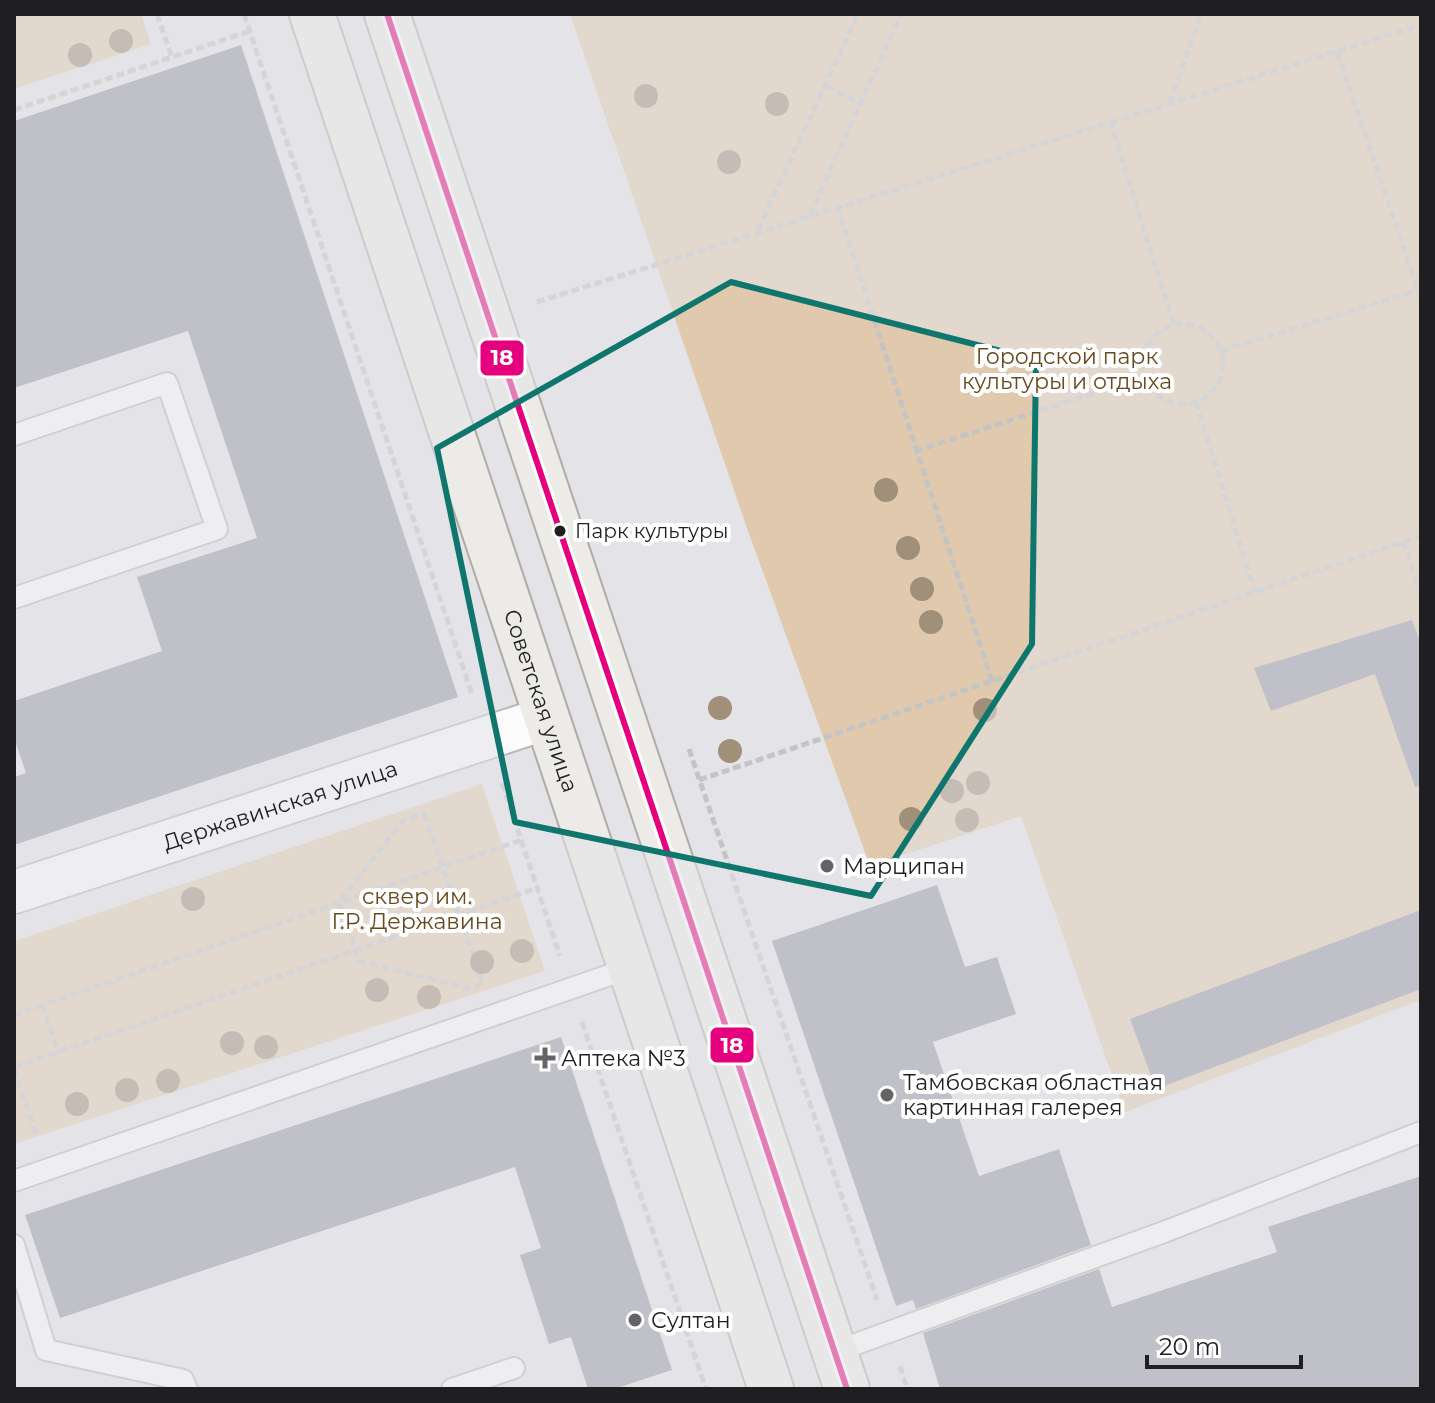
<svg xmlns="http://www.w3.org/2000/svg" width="1435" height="1403" font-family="Montserrat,sans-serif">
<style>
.green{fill:#e0c9ad}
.building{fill:#9696a2}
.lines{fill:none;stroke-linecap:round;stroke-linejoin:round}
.service-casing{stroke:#b9b9bc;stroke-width:24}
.minor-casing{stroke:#b9b9bc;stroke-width:46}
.primary-casing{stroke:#b1aba6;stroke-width:48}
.path{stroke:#c4c4c5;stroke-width:5;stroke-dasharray:8 4;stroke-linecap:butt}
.service{stroke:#fbfbfc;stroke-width:20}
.minor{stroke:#fbfbfc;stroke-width:42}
.primary{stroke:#edebe7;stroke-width:44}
.bus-1-casing{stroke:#fff;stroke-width:12}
.bus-1{stroke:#e5007d;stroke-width:6}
.tree{fill:#a08f79}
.marked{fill:none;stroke:#0f766e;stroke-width:6;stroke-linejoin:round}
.bus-dot{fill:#1f1f21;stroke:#fff;stroke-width:3}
.poi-dot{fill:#646467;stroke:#fff;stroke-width:3}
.labels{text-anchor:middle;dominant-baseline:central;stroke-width:8;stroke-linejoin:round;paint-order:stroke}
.bus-label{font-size:20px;fill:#1f1f21;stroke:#fff;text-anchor:start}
.park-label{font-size:22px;fill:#694a1f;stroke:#fff}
.street-label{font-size:22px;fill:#1f1f21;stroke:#fff}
.poi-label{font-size:22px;fill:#1f1f21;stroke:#fff;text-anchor:start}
.line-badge{stroke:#fff;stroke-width:3}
.badge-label{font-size:22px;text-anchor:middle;font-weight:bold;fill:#fff}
</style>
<rect width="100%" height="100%" fill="#e4e4e8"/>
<g class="green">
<polygon points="14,14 141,14 151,44 14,89"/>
<polygon points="570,14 1421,14 1421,1000 1125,1112 1021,816 870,866 747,528"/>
<polygon points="482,784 545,971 14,1144 14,941"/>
</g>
<g class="building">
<polygon points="241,45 458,697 14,845 14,777 26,773 14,738 14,701 162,651 137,577 257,538 188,331 14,388 14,121"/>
<polygon points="1412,620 1421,644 1421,786 1415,787 1375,674 1271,711 1254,668"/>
<polygon points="937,885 965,967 997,957 1016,1014 933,1042 979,1176 1059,1149 1091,1245 916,1309 913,1300 896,1306 772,941"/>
<polygon points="1421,910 1421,989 1156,1089 1130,1019"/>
<polygon points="561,1037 672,1370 614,1389 588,1389 571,1337 549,1344 520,1255 541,1248 515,1167 60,1318 25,1215"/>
<polygon points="1421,1176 1421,1389 940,1389 923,1333 1099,1269 1112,1307 1277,1252 1268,1227"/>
</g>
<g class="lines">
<defs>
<g id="service">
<polyline points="14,435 167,383 217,529 14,598"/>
<polyline points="14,1181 630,968"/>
<polyline points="14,1245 46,1350 183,1380 187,1389"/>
<polyline points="834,1352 1164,1232 1421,1132"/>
<polyline points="452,1389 514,1368"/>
</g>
<g id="minor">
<path id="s1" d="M 14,892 L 547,718"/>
</g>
<g id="primary">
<path id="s2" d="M 312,14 L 771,1389"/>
<polyline points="387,14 847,1389"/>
</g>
</defs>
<use href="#service" class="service-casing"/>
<use href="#minor" class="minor-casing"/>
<use href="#primary" class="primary-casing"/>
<g class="path">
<polyline points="157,14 172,58"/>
<polyline points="244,14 472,694"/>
<polyline points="1337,52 1421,299"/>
<polyline points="826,86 862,104"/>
<polyline points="1170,103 1201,14"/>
<polyline points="14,110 250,31"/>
<polyline points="1110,121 1174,325"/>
<polyline points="837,206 992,681"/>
<polyline points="810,215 901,14"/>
<polyline points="758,230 858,14"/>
<polyline points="537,302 1421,25"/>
<circle cx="1183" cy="364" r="40"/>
<polyline points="1221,351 1418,290"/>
<polyline points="1196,402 1255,592"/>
<polyline points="915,451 1145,377"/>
<polyline points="1403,542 1421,594"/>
<polyline points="689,749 877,1300"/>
<polyline points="699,780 1421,536"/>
<polyline points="502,783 560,956"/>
<polygon points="424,814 483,983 468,988 359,961 339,902 403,821"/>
<polyline points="42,1005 59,1053"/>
<polyline points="14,1015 521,840"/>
<polyline points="582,1022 706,1389"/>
<polyline points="14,1067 537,888"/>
<polyline points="14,1069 37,1136"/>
<polyline points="900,1366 907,1389"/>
</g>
<use href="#service" class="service"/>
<use href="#minor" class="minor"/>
<use href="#primary" class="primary"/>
<defs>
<polyline id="bus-1" points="387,14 847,1389"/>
</defs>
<use href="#bus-1" class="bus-1-casing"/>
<use href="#bus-1" class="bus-1"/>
</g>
<g class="tree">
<circle cx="121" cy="41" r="12"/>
<circle cx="80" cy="55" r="12"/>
<circle cx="646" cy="96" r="12"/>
<circle cx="777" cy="104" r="12"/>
<circle cx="729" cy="162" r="12"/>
<circle cx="886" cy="490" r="12"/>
<circle cx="908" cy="548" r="12"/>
<circle cx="922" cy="589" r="12"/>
<circle cx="931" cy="622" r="12"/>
<circle cx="720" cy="708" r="12"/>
<circle cx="985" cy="710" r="12"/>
<circle cx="730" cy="751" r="12"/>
<circle cx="978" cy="783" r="12"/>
<circle cx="952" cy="791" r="12"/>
<circle cx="911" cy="819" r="12"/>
<circle cx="967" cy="820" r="12"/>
<circle cx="193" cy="899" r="12"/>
<circle cx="522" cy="951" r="12"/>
<circle cx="482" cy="962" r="12"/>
<circle cx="377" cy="990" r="12"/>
<circle cx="429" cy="997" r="12"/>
<circle cx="232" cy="1043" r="12"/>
<circle cx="266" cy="1047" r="12"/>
<circle cx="168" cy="1081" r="12"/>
<circle cx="127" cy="1090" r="12"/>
<circle cx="77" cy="1104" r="12"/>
</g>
<path d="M0 0H1435V1403H0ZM 731,282 L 1036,360 L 1032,644 L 871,896 L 515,822 L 437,448 Z" fill="#e4e4e8" fill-opacity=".55" fill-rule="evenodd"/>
<path class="marked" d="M 731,282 L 1036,360 L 1032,644 L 871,896 L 515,822 L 437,448 Z"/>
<circle class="bus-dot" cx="560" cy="531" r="7"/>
<g class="poi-dot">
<circle cx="827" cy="866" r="8"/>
<path d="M541 1046h8v8h8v8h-8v8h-8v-8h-8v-8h8z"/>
<circle cx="887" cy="1095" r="8"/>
<circle cx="635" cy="1320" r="8"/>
</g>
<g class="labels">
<g class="bus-label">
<text x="575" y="531">Парк культуры</text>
</g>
<g class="park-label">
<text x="1067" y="356">Городской парк<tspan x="1067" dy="25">культуры и отдыха</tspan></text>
<text x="417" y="896">сквер им.<tspan x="417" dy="25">Г.Р. Державина</tspan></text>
</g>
<g class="street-label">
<text stroke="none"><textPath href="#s2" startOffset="724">Советская улица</textPath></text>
<text stroke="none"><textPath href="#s1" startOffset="280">Державинская улица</textPath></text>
</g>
<g class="poi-label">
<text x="843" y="866">Марципан</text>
<text x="561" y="1058">Аптека №3</text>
<text x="903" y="1082">Тамбовская областная<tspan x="903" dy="25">картинная галерея</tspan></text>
<text x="651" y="1320">Султан</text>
</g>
</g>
<g class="line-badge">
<rect x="479" y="339" width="46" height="38" rx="8" fill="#e5007d"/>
<rect x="709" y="1026" width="46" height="38" rx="8" fill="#e5007d"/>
</g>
<g class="badge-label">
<text x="502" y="365">18</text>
<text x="732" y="1053">18</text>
</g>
<rect width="1435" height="1403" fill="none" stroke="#1f1f21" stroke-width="32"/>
<path d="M1147 1355v12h154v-12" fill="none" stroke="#1f1f21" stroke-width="4"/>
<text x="1159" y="1355" font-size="24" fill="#1f1f21" stroke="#ffffff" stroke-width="6" paint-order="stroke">20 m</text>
</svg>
